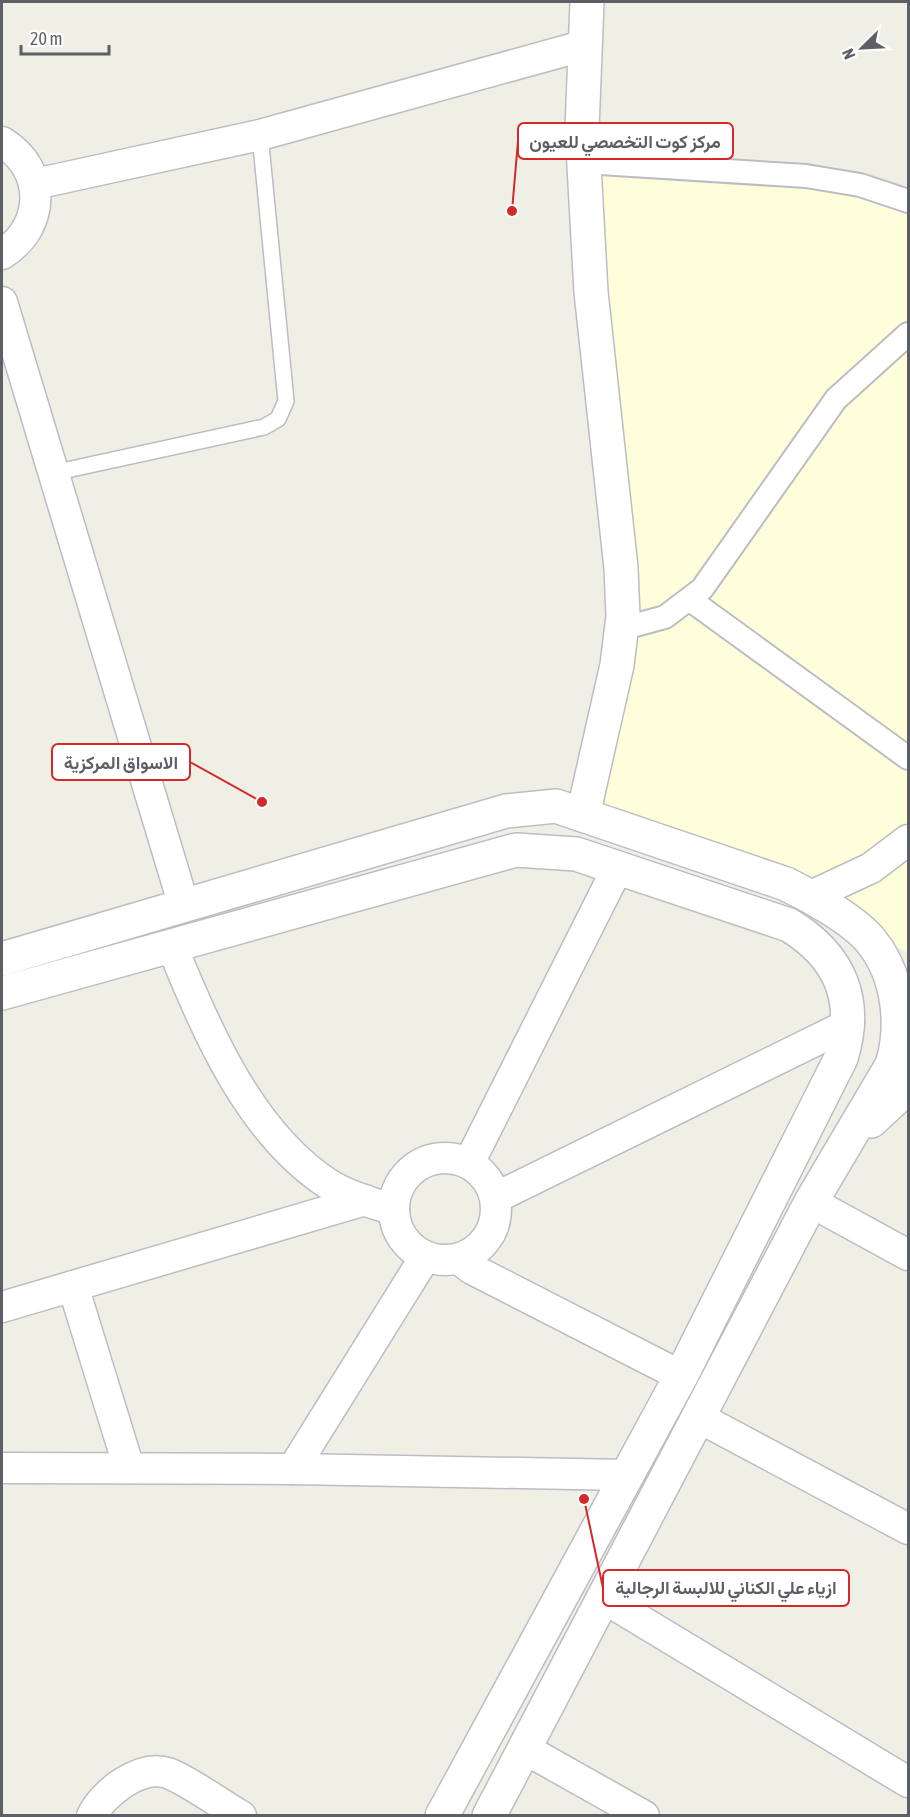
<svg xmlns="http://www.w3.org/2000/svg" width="910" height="1817" font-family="'Asap Condensed',Vazirmatn,sans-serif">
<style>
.commercial{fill:#fffedb}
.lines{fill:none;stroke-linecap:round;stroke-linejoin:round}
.service-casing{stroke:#bcbdc4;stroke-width:18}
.pedestrian-casing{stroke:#bcbdc4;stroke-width:26}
.minor-casing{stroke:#bcbdc4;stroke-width:33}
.tertiary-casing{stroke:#bcbdc4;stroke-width:36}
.service{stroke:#fff;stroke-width:15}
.pedestrian{stroke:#fff;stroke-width:22}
.minor{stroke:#fff;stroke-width:30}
.tertiary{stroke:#fff;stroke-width:33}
.leader{fill:none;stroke:#d62828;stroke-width:2}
.callout-dot{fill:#d62828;stroke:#fff;stroke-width:2}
.callout{fill:#fff;stroke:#d62828;stroke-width:2}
.callout-label{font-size:18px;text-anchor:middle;font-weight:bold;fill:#5d5f66}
</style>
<rect width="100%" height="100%" fill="#f0efe5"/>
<polygon class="commercial" points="584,162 860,185 908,208 908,953 811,896 572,808 623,616"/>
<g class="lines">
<defs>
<polyline id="service" points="53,473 264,427 278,419 286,401 260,135"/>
<g id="pedestrian">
<polyline points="584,162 806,176 860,185 908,201"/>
<polyline points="689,599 908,758"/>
<polyline points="621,629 665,617 702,589 836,399 908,334"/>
</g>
<g id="minor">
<path d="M 2,142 C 47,169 46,227 2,254"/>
<polyline points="35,184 260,135 586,45"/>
<polyline points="2,302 184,906"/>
<polyline points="811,896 871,868 908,840"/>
<path d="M 172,946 C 205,1029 251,1135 330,1185 C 349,1197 373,1203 394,1210"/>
<circle cx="445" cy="1209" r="51"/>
<polyline points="469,1163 617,869"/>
<polyline points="495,1198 849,1024"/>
<polyline points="811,1202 908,1255"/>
<polyline points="459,1259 472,1269 681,1376"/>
<polyline points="73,1286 129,1468"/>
<polyline points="2,1307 365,1200"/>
<polyline points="698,1417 908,1529"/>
<polyline points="2,1468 293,1469 627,1475"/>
<polyline points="293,1469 425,1257"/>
<polyline points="605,1599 908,1782"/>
<polyline points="525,1749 644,1816"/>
<path d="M 92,1816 C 103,1793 140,1764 168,1773 C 189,1781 220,1804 241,1816"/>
</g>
<g id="tertiary">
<polyline points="583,815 617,665 623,616 621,568 591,292 582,129 587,2"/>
<path d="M 2,959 L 506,811 L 556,806 L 786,884 C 811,896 854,920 871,941 C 899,975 904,1026 892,1065 L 811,1202 L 489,1816"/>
<path d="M 2,993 L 516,850 L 576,854 L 789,925 C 840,956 859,1000 841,1058 L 681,1376 L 442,1816"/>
<polyline points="871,1121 908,1087"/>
</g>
</defs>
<use href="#service" class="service-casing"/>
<use href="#pedestrian" class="pedestrian-casing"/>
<use href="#minor" class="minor-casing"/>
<use href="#tertiary" class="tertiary-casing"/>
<use href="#service" class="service"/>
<use href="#pedestrian" class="pedestrian"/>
<use href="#minor" class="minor"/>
<use href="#tertiary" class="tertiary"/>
</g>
<path class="leader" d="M512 211L518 141M262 802L190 762M584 1499L603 1588"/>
<g class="callout-dot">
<circle cx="512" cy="211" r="6"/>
<circle cx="262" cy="802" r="6"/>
<circle cx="584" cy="1499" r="6"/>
</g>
<g class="callout">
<rect x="518" y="123" width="215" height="36" rx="6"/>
<rect x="52" y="744" width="138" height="36" rx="6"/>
<rect x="603" y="1570" width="246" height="36" rx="6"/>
</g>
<g class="callout-label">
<text x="625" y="148">مركز كوت التخصصي للعيون</text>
<text x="121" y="769">الاسواق المركزية</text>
<text x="726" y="1594">ازياء علي الكناني للالبسة الرجالية</text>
</g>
<rect width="910" height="1817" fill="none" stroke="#5d5f66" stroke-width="6"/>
<g transform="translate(862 48) rotate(246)" stroke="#ffffff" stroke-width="4.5" paint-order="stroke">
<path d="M0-4.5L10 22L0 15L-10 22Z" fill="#5d5f66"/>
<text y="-9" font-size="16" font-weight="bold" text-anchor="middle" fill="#5d5f66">N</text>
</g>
<path d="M21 45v9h88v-9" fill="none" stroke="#5d5f66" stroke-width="3"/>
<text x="30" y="45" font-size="18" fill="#5d5f66" stroke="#ffffff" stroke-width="4.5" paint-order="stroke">20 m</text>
</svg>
